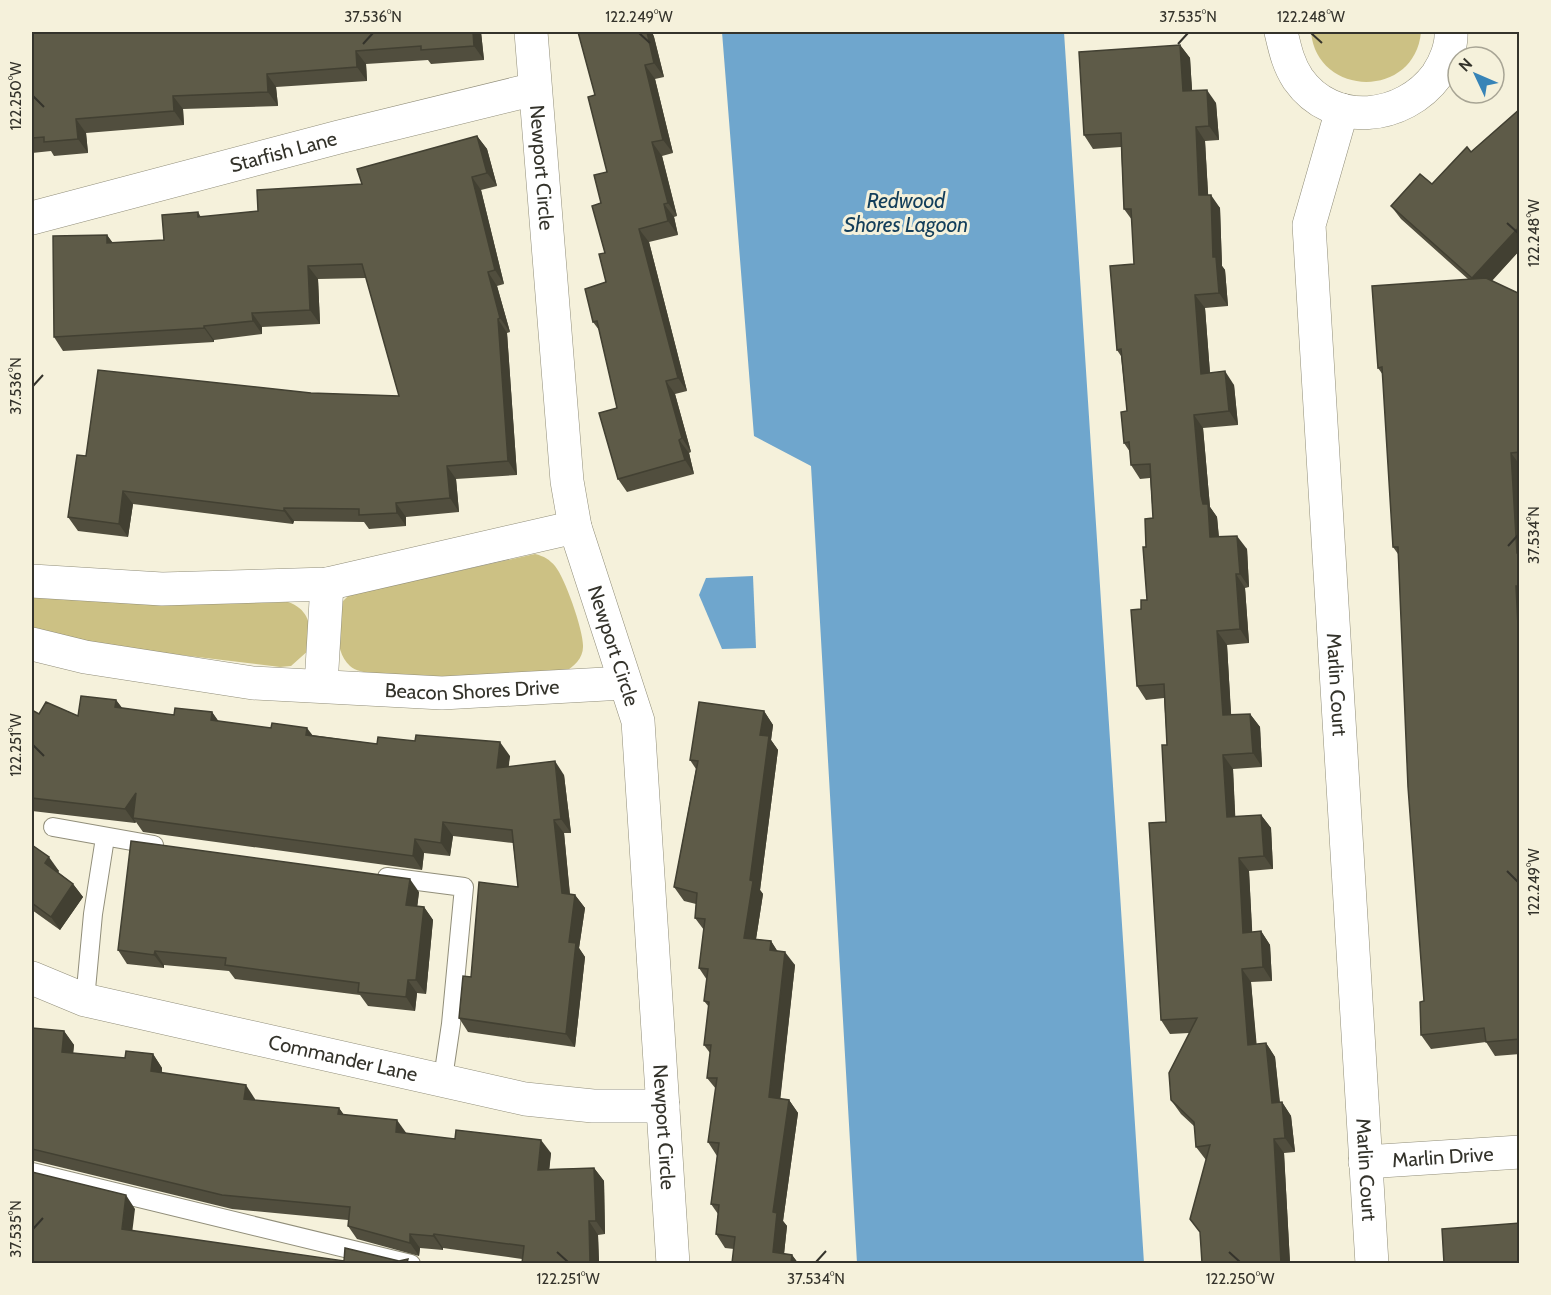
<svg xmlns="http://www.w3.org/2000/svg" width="1551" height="1295" font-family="Cabin,sans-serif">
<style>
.green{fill:#ccc184}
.water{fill:#6fa6cd}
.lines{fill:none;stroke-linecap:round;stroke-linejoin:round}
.lane-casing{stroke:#918e7a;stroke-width:20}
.street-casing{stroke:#918e7a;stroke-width:34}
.lane{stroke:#fff;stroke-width:18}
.street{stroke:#fff;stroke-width:33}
.wall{fill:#514e3e}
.shaded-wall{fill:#424032}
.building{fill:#5e5b48;stroke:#424032;stroke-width:1.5}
.ticks{fill:none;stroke:#34332b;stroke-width:2}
.labels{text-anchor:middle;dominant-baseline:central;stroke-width:6;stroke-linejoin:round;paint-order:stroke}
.street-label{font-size:20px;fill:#34332b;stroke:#f5f1db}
.water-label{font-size:21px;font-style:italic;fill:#133e5a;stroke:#f5f1db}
.neatline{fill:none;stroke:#34332b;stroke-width:2}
.ticks-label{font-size:15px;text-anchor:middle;fill:#34332b}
</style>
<rect width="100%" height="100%" fill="#f5f1db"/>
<g class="green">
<path d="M 1311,32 L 1421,32 C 1415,99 1317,98 1311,32 Z"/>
<path d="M 535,554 C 544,556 550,560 555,566 C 565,578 584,632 583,647 C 583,658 574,667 564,672 C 529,673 370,686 350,666 C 333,650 339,625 340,604 L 349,595 Z"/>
<path d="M 32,597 L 160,605 L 288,602 C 311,610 311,628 310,649 L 291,666 L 280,667 L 139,650 L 41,634 L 32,630 Z"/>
</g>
<g class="water">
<polygon points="722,32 1064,32 1144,1263 857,1263 811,466 754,436"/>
<polygon points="753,576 756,648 722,649 699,595 706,578"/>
</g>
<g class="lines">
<defs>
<g id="lane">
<polyline points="53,827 154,845"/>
<polyline points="387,877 464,887 451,1024 443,1078"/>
<polyline points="85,1000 93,914 105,838"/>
<polyline points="32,1172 411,1264"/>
</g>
<g id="street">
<path id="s1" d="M 531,32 L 567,481 L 575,527 L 638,721 L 673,1264"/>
<path d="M 1281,32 C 1285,49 1288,64 1298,79 C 1333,129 1404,120 1437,75 C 1445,63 1452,46 1451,32"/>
<path id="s2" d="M 1342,110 L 1309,225 L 1372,1264"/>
<path id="s3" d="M 32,218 L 339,137 L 535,89"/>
<polyline points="32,581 162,589 327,584 575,527"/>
<path id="s4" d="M 32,644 L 85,657 L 253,683 L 442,693 L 624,683"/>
<polyline points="321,685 327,584"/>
<path id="s5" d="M 32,978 L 85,1000 L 525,1099 L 593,1106 L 663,1106"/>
<path id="s6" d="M 1365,1162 L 1520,1152"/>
</g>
</defs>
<use href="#lane" class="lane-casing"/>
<use href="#street" class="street-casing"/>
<use href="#lane" class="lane"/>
<use href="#street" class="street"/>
</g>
<g class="wall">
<polygon points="32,32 481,32 484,60 431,64 428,60 366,64 367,81 276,87 278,106 183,109 184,125 86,133 88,153 54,156 51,151 32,153"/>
<polygon points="578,32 652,32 654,37 664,77 655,79 673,153 662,156 677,216 674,217 678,235 649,242 687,391 675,394 691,452 689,453 694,474 627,492 618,479 617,408 599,330 593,322 606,282 601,203 607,172 595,95"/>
<polygon points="1180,45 1190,58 1192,91 1216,103 1219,140 1205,141 1208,195 1220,208 1222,266 1225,270 1228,306 1205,308 1210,373 1234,385 1238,425 1203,428 1210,507 1217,517 1219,537 1247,549 1249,587 1245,588 1249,643 1227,645 1231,715 1250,714 1260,727 1262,767 1233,769 1235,817 1261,815 1271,828 1273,869 1249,871 1252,932 1261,931 1270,945 1272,981 1251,982 1256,1044 1266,1043 1275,1057 1280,1102 1282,1102 1291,1116 1295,1152 1284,1153 1290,1263 1202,1263 1206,1160 1196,1147 1195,1127 1181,1114 1171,1100 1189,1033 1170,1034 1161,1020 1166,822 1167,745 1164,698 1146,700 1137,686 1141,609 1147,600 1146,547 1153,518 1150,478 1140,479 1131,465 1130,452 1124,443 1127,411 1121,356 1117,350 1134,264 1132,220 1124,209 1121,147 1093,149 1084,135"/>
<polygon points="1520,109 1520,250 1492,281 1518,293 1520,295 1520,1054 1495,1056 1486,1042 1431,1049 1421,1035 1424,1001 1398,554 1393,547 1383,375 1378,368 1468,279 1401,219 1391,206 1432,184 1471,152"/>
<polygon points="477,136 487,149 497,186 481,190 504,284 497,286 510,332 507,333 517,475 456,479 459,512 406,517 406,526 369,529 364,522 294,521 293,524 133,504 128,537 78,531 68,517 86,456 311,393 399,396 366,278 318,279 320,324 262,327 262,334 214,340 214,342 63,351 54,337 107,235 113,243 164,240 198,212 201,217 258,211 362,184"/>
<polygon points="116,700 122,708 174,715 212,712 218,721 312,735 377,744 510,756 508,767 564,775 571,833 564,833 570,894 575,895 585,908 579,948 585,957 575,1047 468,1032 459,1018 471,977 518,887 513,843 453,836 450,856 424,853 422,870 143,832 136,822 135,823 32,811 32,710 39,714 78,716"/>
<polygon points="764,711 773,725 771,740 778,750 760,890 763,894 756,939 771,941 777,951 795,965 780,1099 789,1100 798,1113 783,1221 787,1226 784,1254 792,1255 798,1263 732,1263 734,1249 725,1248 716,1234 718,1214 711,1204 717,1156 708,1142 716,1089 707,1078 710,1053 704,1045 709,1007 704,1001 707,980 699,968 704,930 695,918 696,904 684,901 674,887 696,769 690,760"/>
<polygon points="32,845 59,871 58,872 73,884 83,897 60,930 32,910"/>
<polygon points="419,892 417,906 424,907 433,920 426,994 417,993 415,1011 368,1006 360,995 235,979 229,971 164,965 164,968 127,964 118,950"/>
<polygon points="32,1028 64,1031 74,1045 73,1053 125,1058 153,1054 162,1068 162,1073 255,1099 255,1100 339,1108 344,1115 406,1133 551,1153 549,1169 594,1168 604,1181 605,1234 598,1235 599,1263 522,1263 522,1259 443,1248 443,1250 420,1248 419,1256 357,1239 348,1226 348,1220 232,1209 35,1161 32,1162"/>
</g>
<g class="shaded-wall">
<polygon points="473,32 481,32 484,60 474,46"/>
<polygon points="647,32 652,32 654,37 664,77 654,63"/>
<polygon points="1180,45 1190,58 1193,105 1183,91"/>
<polygon points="356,51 366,64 367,81 357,67"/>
<polygon points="645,65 655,79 673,153 663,140"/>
<polygon points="267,74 276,87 278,106 268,92"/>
<polygon points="1207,90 1216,103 1219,140 1209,126"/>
<polygon points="173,96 183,109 184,125 174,111"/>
<polygon points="76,119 86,133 88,153 78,139"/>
<polygon points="1196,127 1205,141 1209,209 1199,195"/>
<polygon points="477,136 487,149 497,186 487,173"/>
<polygon points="652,142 662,156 677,216 668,203"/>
<polygon points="472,177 481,190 504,284 495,270"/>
<polygon points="1211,195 1220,208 1222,266 1225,270 1228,306 1219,293 1213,257"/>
<polygon points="664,204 674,217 678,235 668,221"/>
<polygon points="1520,226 1520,250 1481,292 1472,278"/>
<polygon points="639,229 649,242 687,391 678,378"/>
<polygon points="107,235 116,248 107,243"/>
<polygon points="308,266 318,279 320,324 310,310"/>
<polygon points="488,272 497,286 510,332 500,318"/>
<polygon points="1518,293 1520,295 1520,322"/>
<polygon points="1195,295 1205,308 1211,387 1201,374"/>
<polygon points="252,313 262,327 262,334 253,321"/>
<polygon points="498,319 507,333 517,475 508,461"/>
<polygon points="204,326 214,340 214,342 204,328"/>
<polygon points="1225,371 1234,385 1238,425 1229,411"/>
<polygon points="666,381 675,394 691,452 682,438"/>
<polygon points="1194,415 1203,428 1210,507 1217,517 1220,551 1210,537 1201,496"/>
<polygon points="679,440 689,453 694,474 685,460"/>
<polygon points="1511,453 1520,465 1520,556 1517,553"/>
<polygon points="447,466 456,479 459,512 450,498"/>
<polygon points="123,491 133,504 128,537 119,524"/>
<polygon points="396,503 406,517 406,526 397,513"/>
<polygon points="284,508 294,521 293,524 284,511"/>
<polygon points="1237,536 1247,549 1249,587 1240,574"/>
<polygon points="1236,574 1245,588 1249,643 1240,629"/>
<polygon points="1516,586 1520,591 1520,666"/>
<polygon points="1217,631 1227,645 1232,729 1223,715"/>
<polygon points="116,700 126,713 115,707"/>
<polygon points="764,711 773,725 771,740 778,750 760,890 763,894 754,952 744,938 760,735"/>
<polygon points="212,712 222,726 211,720"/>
<polygon points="1250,714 1260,727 1262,767 1253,753"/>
<polygon points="307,728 317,741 306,735"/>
<polygon points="500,742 510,756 507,781 497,768"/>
<polygon points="1223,755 1233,769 1236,831 1227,817"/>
<polygon points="555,761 564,775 571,833 561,819"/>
<polygon points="136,793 133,818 136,822 135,823 125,809"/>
<polygon points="1261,815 1271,828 1273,869 1264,856"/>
<polygon points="554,820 564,833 571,907 562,893"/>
<polygon points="443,822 453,836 450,856 441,843"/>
<polygon points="415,839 424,853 422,870 413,856"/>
<polygon points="49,857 59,871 55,877 45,863"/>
<polygon points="1239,858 1249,871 1253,946 1243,933"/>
<polygon points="410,879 419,892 416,918 406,905"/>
<polygon points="73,884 83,897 60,930 51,917"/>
<polygon points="575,895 585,908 579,948 585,957 575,1047 566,1034 569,942"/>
<polygon points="424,907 433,920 426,994 416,980"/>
<polygon points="1261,931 1270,945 1272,981 1263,967"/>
<polygon points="771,941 780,955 770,950"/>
<polygon points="155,951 164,965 164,968 154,955"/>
<polygon points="785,952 795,965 779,1111 769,1097"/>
<polygon points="1242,969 1251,982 1258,1059 1248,1045"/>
<polygon points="408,980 417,993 415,1011 406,997"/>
<polygon points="64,1031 74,1045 72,1065 62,1052"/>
<polygon points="1266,1043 1275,1057 1281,1117 1272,1103"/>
<polygon points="153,1054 162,1068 160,1085 151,1071"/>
<polygon points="246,1085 255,1099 254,1112 244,1099"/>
<polygon points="789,1100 798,1113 783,1221 787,1226 783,1263 773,1252 773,1212"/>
<polygon points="1282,1102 1291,1116 1295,1152 1285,1138"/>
<polygon points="339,1108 349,1122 338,1114"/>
<polygon points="397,1120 407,1134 396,1132"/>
<polygon points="1274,1139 1284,1153 1290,1263 1281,1263"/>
<polygon points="541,1140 551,1153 548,1183 538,1170"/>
<polygon points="594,1168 604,1181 605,1234 596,1221"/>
<polygon points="126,1195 135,1209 131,1242 122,1229"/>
<polygon points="589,1221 598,1235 599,1263 590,1263"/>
<polygon points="410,1234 420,1248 419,1256 410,1243"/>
<polygon points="434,1234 443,1248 443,1250 433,1236"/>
<polygon points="792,1255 798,1263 791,1263"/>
</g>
<g class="building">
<polygon points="32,32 473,32 474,46 421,50 421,46 356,51 357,67 267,74 268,92 173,96 174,111 76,119 78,139 44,142 44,137 32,138"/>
<polygon points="578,32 647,32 654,63 645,65 663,140 652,142 668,203 664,204 668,221 639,229 678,378 666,381 682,438 679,440 685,460 618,479 599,413 617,408 597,321 593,322 585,289 606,282 599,254 605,253 592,206 601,203 594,175 607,172 588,97 595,95"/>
<polygon points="1180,45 1183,91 1207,90 1209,126 1196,127 1199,195 1211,195 1213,257 1216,257 1219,293 1195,295 1201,374 1225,371 1229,411 1194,415 1201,496 1203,504 1208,504 1210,537 1237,536 1240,574 1236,574 1240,629 1217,631 1223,715 1250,714 1253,753 1223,755 1227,817 1261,815 1264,856 1239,858 1243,933 1261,931 1263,967 1242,969 1248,1045 1266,1043 1272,1103 1282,1102 1285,1138 1274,1139 1281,1263 1202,1263 1200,1232 1190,1219 1210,1145 1196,1147 1194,1122 1171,1100 1169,1073 1197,1018 1161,1020 1149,823 1166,822 1162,745 1167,745 1164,684 1137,686 1131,610 1141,609 1141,600 1147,600 1143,547 1146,547 1145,519 1153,518 1150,464 1131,465 1129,442 1124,443 1121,412 1127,411 1121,349 1117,350 1110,266 1134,264 1131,209 1124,209 1121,133 1084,135 1079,52"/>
<polygon points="1520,109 1520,226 1472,278 1391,206 1420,174 1432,184 1467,147 1471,152"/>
<polygon points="477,136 487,173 472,177 495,270 488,272 500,318 498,319 508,461 447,466 450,498 396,503 397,513 359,515 359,509 284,508 284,511 123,491 119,524 68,517 77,455 86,456 98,370 311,393 399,396 362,264 308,266 310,310 252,313 253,321 204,326 204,328 54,337 53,236 107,235 107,243 164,240 162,215 198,212 198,217 258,211 257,190 362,184 357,169"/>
<polygon points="1486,278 1518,293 1520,322 1520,452 1511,453 1517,553 1520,553 1520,586 1516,586 1520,666 1520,1039 1486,1042 1484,1028 1421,1035 1420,1002 1424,1001 1408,787 1398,547 1393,547 1382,367 1378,368 1372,286"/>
<polygon points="81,696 116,700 115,707 174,715 175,708 212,712 211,720 271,728 272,723 307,728 306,735 377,744 378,737 415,741 416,735 500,742 497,768 555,761 561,819 554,820 562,893 575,895 569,942 576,943 566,1034 459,1018 463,976 471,977 479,882 518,887 512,830 443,822 441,843 415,839 413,856 133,818 136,793 125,809 32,798 32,710 39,714 46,702 78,716"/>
<polygon points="699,702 764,711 760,735 769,736 750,880 753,881 744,938 771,941 770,950 785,952 769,1097 789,1100 773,1212 777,1213 773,1252 792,1255 791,1263 732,1263 735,1237 716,1234 719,1205 711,1204 719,1143 708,1142 717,1078 707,1078 711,1045 704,1045 709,1002 704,1001 708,969 699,968 705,919 695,918 697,893 674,887 698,761 690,760"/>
<polygon points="131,841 410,879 406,905 424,907 416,980 408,980 406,997 358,992 359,983 225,965 226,958 155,951 154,955 118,950"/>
<polygon points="32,845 49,857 45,863 73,884 51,917 32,903"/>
<polygon points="32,1028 64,1031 62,1052 125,1058 126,1051 153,1054 151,1071 246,1085 244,1099 339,1108 338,1114 397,1120 396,1132 455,1139 456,1130 541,1140 538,1170 594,1168 596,1221 589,1221 590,1263 522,1263 524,1246 434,1234 433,1236 410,1234 410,1243 348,1226 350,1207 222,1195 32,1149"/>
<polygon points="32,1172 126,1195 122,1229 344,1261 345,1248 399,1261 408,1259 407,1263 32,1263"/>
<polygon points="1520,1223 1520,1263 1444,1263 1442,1229"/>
</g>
<path class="ticks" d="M 639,33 L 650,43M 1311,33 L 1322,43M 363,44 L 373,33M 1178,44 L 1188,33M 33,96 L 44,107M 1507,223 L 1518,233M 33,386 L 43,375M 1508,546 L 1518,535M 33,745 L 44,756M 1507,871 L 1518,882M 33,1229 L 43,1218M 557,1252 L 568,1262M 1229,1252 L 1240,1262M 816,1262 L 826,1251"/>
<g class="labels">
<g class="street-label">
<text stroke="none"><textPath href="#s3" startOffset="260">Starfish Lane</textPath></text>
<text stroke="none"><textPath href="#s1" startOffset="136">Newport Circle</textPath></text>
<text stroke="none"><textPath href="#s1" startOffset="622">Newport Circle</textPath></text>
<text stroke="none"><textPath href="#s2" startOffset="580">Marlin Court</textPath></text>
<text stroke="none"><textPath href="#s4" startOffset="444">Beacon Shores Drive</textPath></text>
<text stroke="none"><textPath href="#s5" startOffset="322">Commander Lane</textPath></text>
<text stroke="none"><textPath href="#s1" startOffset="1108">Newport Circle</textPath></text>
<text stroke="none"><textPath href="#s6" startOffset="78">Marlin Drive</textPath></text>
<text stroke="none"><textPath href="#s2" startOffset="1066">Marlin Court</textPath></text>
</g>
<g class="water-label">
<text x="906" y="200">Redwood<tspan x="906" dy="24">Shores Lagoon</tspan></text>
</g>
</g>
<rect width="1551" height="1295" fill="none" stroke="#f5f1db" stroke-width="66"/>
<g transform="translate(1476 75) rotate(314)"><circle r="28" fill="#f5f1db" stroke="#a8a595" stroke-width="1.5"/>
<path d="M0-4.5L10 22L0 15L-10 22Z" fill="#3784b7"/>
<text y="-9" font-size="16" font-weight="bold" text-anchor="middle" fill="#34332b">N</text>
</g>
<rect x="33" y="33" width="1485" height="1229" class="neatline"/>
<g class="ticks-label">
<text x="373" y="22">37.536°N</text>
<text x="639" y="22">122.249°W</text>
<text x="1188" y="22">37.535°N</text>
<text x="1311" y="22">122.248°W</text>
<text transform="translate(16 96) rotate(-90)" y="5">122.250°W</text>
<text transform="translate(1534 233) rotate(-90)" y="5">122.248°W</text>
<text transform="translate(16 386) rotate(-90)" y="5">37.536°N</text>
<text transform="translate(1534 535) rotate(-90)" y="5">37.534°N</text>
<text transform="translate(16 745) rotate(-90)" y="5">122.251°W</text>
<text transform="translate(1534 882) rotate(-90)" y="5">122.249°W</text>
<text transform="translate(16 1229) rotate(-90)" y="5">37.535°N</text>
<text x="568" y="1284">122.251°W</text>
<text x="816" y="1284">37.534°N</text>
<text x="1240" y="1284">122.250°W</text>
</g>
</svg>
